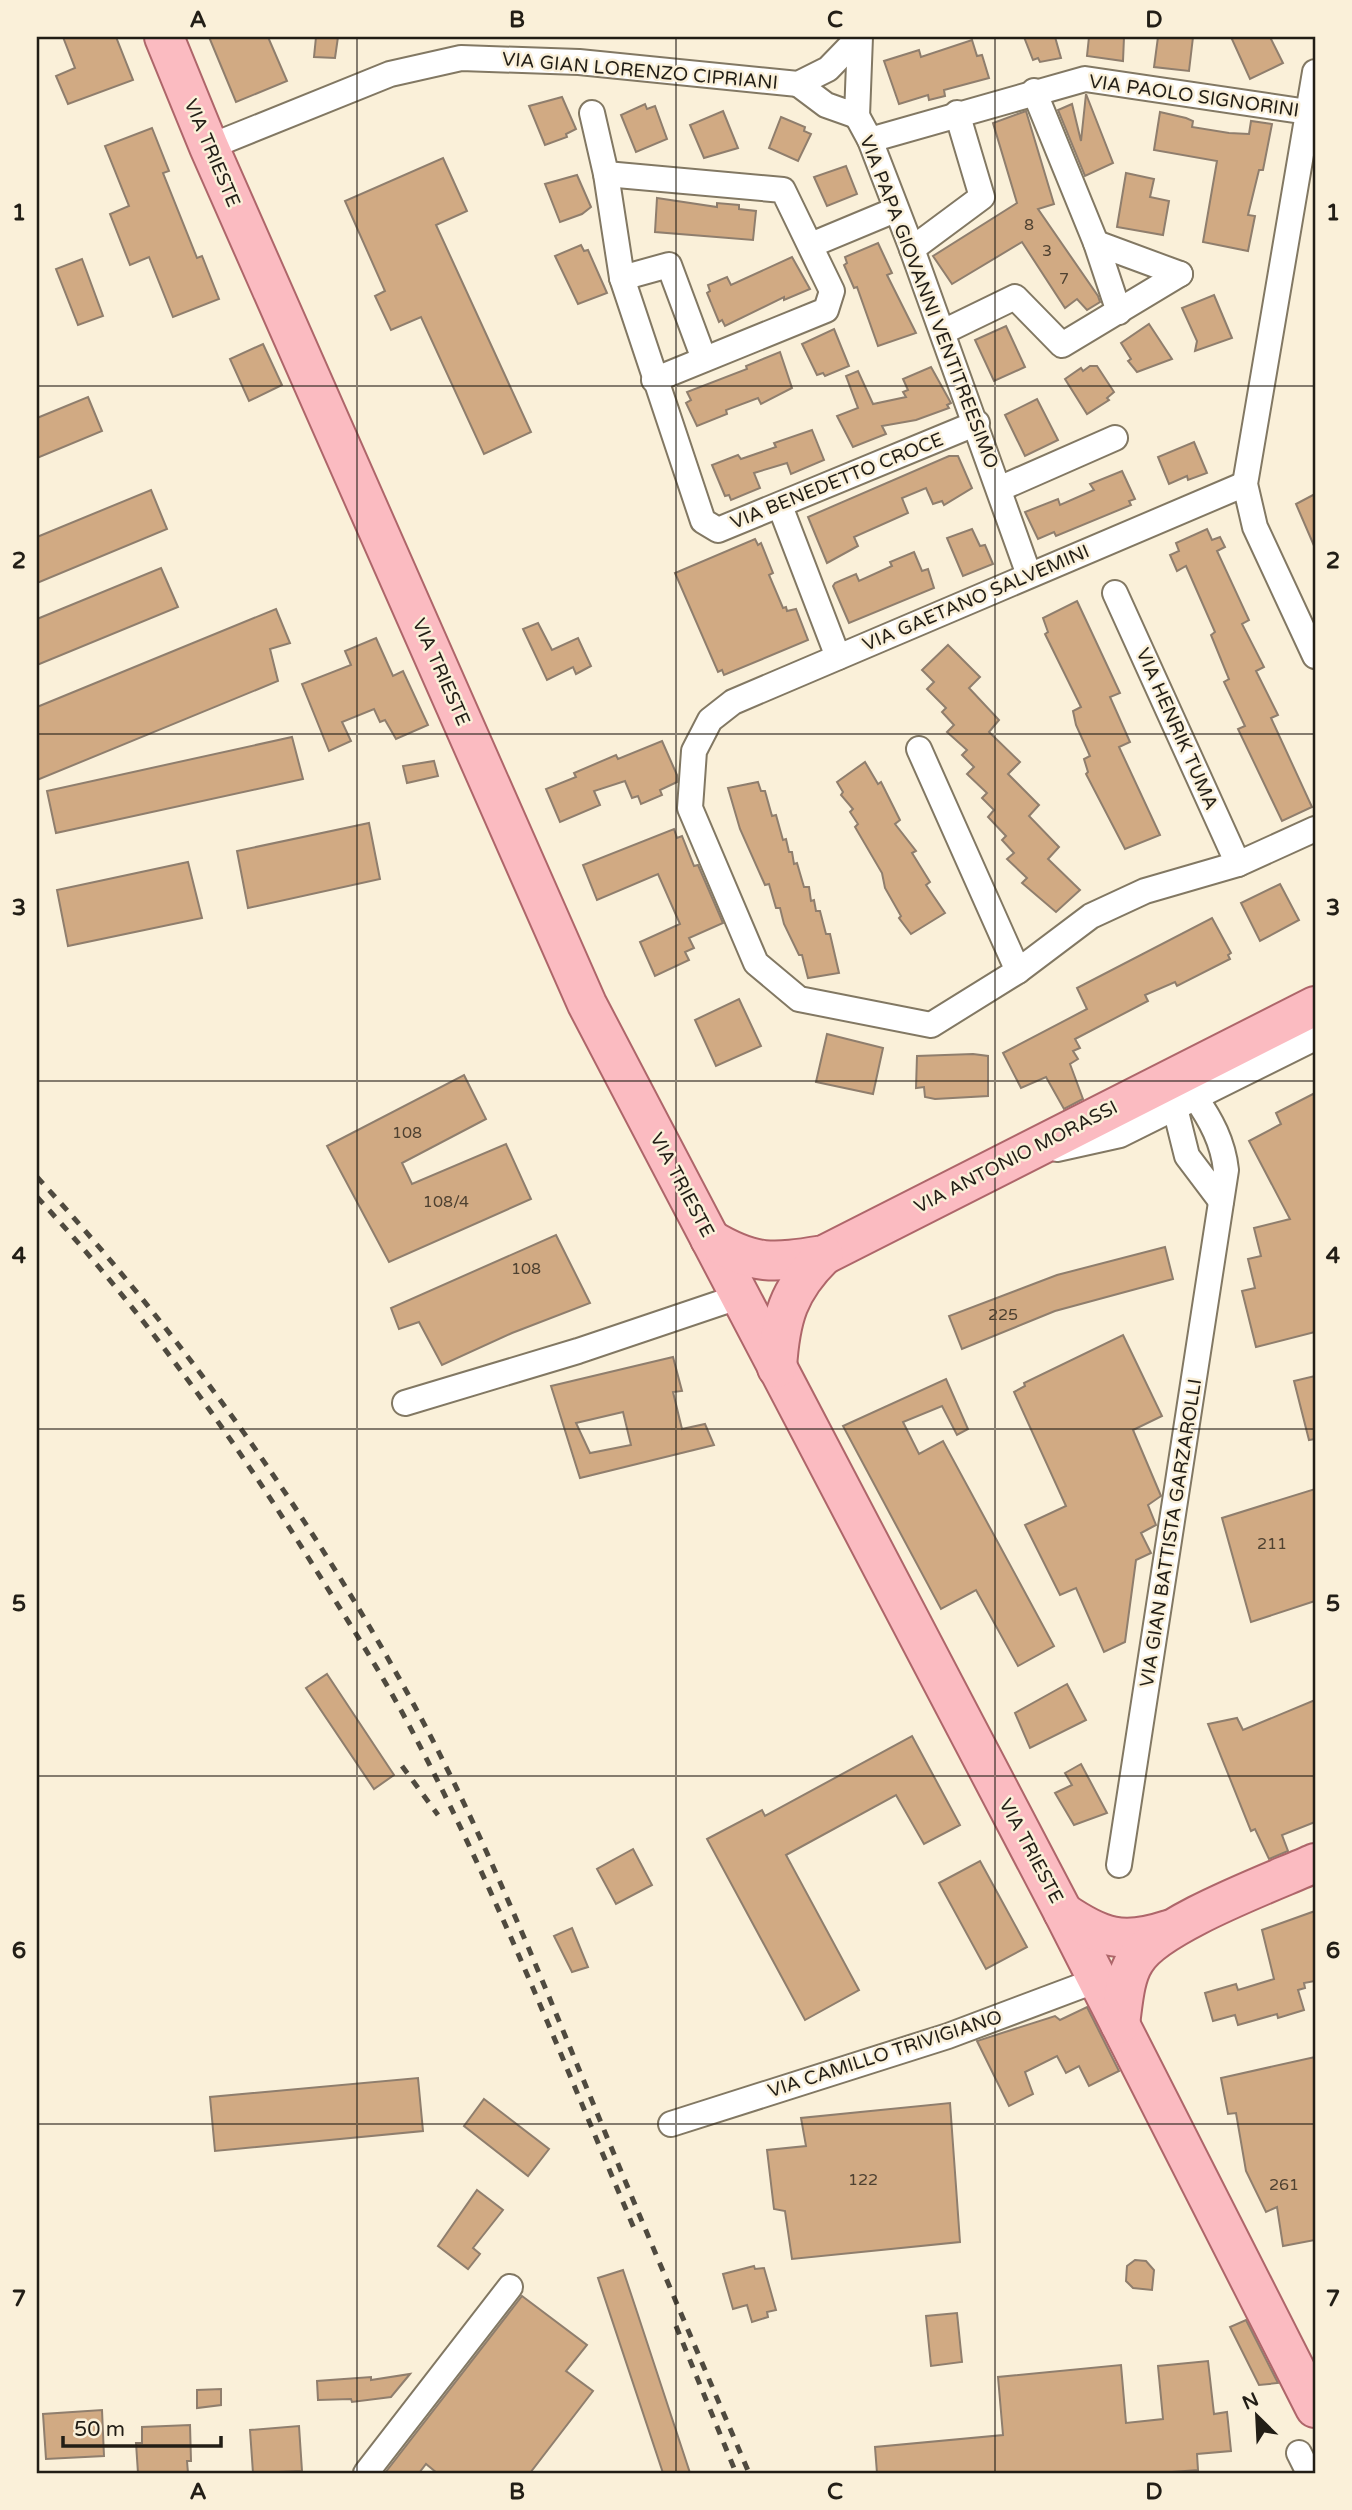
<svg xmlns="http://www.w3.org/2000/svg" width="1352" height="2510" font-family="'Varela Round',sans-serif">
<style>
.building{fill:#d1aa83;stroke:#8f7e6d;stroke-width:2;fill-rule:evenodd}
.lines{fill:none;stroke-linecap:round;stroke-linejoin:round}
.minor-casing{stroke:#827863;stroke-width:28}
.primary-casing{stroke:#ae666a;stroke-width:42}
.minor{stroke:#fff;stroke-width:24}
.primary{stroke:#fbbbc1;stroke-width:38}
.rail{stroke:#4f4a3f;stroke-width:5;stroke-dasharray:9 9;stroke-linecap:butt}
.grid{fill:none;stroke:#221e16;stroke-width:2;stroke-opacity:0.55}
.labels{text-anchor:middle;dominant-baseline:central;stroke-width:5;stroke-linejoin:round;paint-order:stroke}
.number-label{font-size:16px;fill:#4e4131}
.street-label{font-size:19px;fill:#221e16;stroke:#faf0d9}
.neatline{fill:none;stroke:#221e16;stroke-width:2.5}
.grid-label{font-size:23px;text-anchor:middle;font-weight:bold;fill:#221e16}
</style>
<rect width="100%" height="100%" fill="#faf0d9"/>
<g class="building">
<polygon points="63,37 116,37 133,80 68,104 56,76 75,68"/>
<polygon points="209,37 268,37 287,81 236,102"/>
<polygon points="316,37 338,37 335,58 314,57"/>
<polygon points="1024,37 1055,37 1061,58 1040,62 1038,58 1033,60"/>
<polygon points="1089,37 1124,37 1123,61 1087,56"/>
<polygon points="1158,37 1193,37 1189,71 1154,67"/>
<polygon points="1231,37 1270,37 1283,63 1250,79"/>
<polygon points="972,40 977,56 982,55 989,78 944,90 945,96 929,100 928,95 899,104 884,61 919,50 921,57"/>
<polygon points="1086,94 1113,163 1085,176 1058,110 1072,104 1081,141"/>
<polygon points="562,97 576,129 566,134 567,137 545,145 529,106"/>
<polygon points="645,104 647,109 655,106 667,139 636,152 621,115"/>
<polygon points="723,111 738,148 704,158 690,125"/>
<polygon points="1026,111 1054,204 1038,209 1098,296 1100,302 1087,310 1077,299 1065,308 1022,242 952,284 933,256 1017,203 993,123"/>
<polygon points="1160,112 1186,118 1193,121 1192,127 1229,133 1249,134 1251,121 1272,124 1263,170 1259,170 1248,215 1255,216 1248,251 1203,242 1217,161 1154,150"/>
<polygon points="781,117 805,127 804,131 811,134 798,161 769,148"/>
<polygon points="152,128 169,171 163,173 197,258 202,256 219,299 173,317 149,257 130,265 110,214 129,206 105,146"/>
<polygon points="443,158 467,211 436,225 531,432 484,454 421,317 391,330 375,296 385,291 345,201"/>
<polygon points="846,166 857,194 827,206 814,177"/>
<polygon points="1126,173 1154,179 1150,197 1169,201 1163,235 1117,227"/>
<polygon points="577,175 591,207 582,214 560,222 545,184"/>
<polygon points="657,198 717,207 717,203 739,205 739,209 756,211 753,240 655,232"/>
<polygon points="878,243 892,273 887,275 916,333 878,346 857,287 854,288 844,265 847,263 845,257"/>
<polygon points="581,245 584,251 588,250 607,293 578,304 555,256"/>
<polygon points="792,257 810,289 784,300 784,297 725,326 722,320 719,322 707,293 710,291 708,285 727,277 731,285"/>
<polygon points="82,259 103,316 78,325 56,269"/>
<polygon points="1214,295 1232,338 1195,351 1197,341 1182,308"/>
<polygon points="1149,324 1172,359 1137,372 1128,361 1131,359 1121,343"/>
<polygon points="1006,326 1025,367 994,381 975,340"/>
<polygon points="834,329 849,366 825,376 823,373 817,375 802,344"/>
<polygon points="263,344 282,385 249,401 230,359"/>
<polygon points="780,352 792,388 761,404 758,398 726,410 727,414 697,426 686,403 691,400 687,392 747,369 746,366"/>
<polygon points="1090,366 1097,366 1114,392 1107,398 1109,400 1087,414 1065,379 1081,368 1083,371"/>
<polygon points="931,367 951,403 947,405 949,408 916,420 882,426 886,434 853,447 837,416 858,408 846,376 858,371 873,404 906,397 903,392 908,390 903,379"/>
<polygon points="88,397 102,431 37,458 37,418"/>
<polygon points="1037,399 1058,440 1025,456 1005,415"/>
<polygon points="812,430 824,460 791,474 787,463 754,473 760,488 731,500 729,495 725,496 712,465 738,455 741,459 776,447 774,443"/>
<polygon points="1194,442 1207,473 1188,480 1187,476 1169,484 1158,457"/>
<polygon points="949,456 958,456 972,488 944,505 942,501 933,504 926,488 902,498 908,513 854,537 858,546 827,563 808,517"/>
<polygon points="1122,471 1135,499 1129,501 1131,505 1056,536 1054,532 1038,539 1025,512 1058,499 1060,505 1094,490 1090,484"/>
<polygon points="151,490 167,529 37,583 37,537"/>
<polygon points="1315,494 1315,548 1296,504"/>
<polygon points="972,529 980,546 985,545 993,564 963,576 947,538"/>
<polygon points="1207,529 1212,540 1220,537 1225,547 1217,551 1249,620 1242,624 1264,667 1256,671 1278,715 1271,718 1312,807 1282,821 1238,729 1245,726 1224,682 1229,679 1211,635 1215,632 1186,566 1177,571 1170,555 1179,551 1176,543"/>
<polygon points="755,539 758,545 761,543 773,573 769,575 783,608 786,607 787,611 796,609 808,640 724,675 722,670 718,672 675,573"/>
<polygon points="914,552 922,571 928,569 934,588 849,623 833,586 835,583 856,574 859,581 892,566 890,562"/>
<polygon points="161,568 178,607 37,665 37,619"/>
<polygon points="1077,601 1120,693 1110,697 1130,742 1119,747 1160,835 1125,849 1086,774 1088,772 1084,759 1090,756 1076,725 1073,711 1081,707 1045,634 1048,632 1043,618"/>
<polygon points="276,609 290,643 270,649 278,681 37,780 37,707"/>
<polygon points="538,623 552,650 578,638 591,666 576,674 573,667 547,680 523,629"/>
<polygon points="376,638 393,676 403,671 428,725 396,739 385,720 380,722 374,709 342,722 351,741 329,751 302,684 351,665 345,651"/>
<polygon points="948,645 980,677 969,688 999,720 989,732 1020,762 1008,774 1039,805 1029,816 1059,847 1048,859 1080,890 1056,912 1022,883 1027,878 1007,859 1014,853 1002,840 1006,836 988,817 994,810 982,798 987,793 967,774 974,767 962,755 967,750 947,732 954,725 942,712 946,708 927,689 934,682 922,670"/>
<polygon points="292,737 303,779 56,833 47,791"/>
<polygon points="662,741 677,775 677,782 660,790 662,795 641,804 638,796 632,798 625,781 594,791 600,805 560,822 546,789 576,777 574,773 616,755 618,759"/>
<polygon points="434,761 438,776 407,783 403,766"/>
<polygon points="865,762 878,784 881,782 900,820 895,824 916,851 912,853 930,882 926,885 945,913 911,934 899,918 901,916 885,888 882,873 855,827 858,824 850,812 853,809 841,795 843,792 837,782"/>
<polygon points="758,782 761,791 765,791 772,816 776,815 783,840 786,839 789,852 792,852 794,864 797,863 804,887 809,887 811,901 814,900 816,911 820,911 826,934 830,934 839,973 808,978 802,955 799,955 784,924 780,908 776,908 769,884 765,885 740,829 728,788"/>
<polygon points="369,823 380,879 248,908 237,851"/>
<polygon points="674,829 677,838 682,836 694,866 698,865 723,923 689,938 694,948 685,952 689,960 655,976 640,942 680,924 658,874 597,900 583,865"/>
<polygon points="188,862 202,918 68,946 57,890"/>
<polygon points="1280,884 1299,920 1260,941 1241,903"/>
<polygon points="1212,918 1231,953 1228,955 1230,959 1177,986 1175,982 1145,995 1148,1001 1075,1039 1080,1048 1073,1051 1078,1059 1070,1064 1083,1099 1064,1109 1046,1077 1021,1088 1003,1053 1087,1009 1077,988"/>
<polygon points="739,999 761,1046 716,1066 695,1020"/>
<polygon points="827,1034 883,1048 873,1094 816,1082"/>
<polygon points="973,1054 988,1056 988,1096 935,1099 925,1097 924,1087 916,1088 917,1056"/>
<polygon points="464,1075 486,1119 402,1163 412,1184 506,1144 531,1199 389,1262 327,1146"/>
<polygon points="1315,1093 1315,1332 1256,1347 1242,1291 1255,1288 1248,1259 1261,1256 1254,1228 1290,1219 1249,1141 1281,1124 1276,1113"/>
<polygon points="556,1235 590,1303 512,1333 442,1365 419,1322 399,1329 391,1308"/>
<polygon points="1165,1247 1173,1279 1055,1311 962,1349 949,1316 1057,1275"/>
<polygon points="1123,1335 1162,1416 1133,1430 1161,1496 1148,1505 1156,1525 1141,1533 1151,1553 1136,1560 1125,1642 1104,1652 1076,1588 1060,1595 1025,1525 1066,1506 1014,1392 1025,1386 1024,1383"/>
<path d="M 673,1357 L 682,1391 L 673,1392 L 682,1429 L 705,1424 L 714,1445 L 580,1478 L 551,1386 ZM 623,1412 L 631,1445 L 590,1453 L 576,1423 Z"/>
<polygon points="1315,1376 1315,1439 1309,1440 1294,1381"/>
<polygon points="946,1379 968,1429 957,1435 942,1406 903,1422 919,1454 943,1441 1054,1646 1018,1666 976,1590 941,1609 843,1426"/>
<polygon points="1315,1489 1315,1601 1251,1622 1222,1518"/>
<polygon points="327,1674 394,1775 374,1789 306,1688"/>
<polygon points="1067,1684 1086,1720 1030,1748 1015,1713"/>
<polygon points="1315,1700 1315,1822 1282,1835 1288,1851 1269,1859 1255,1829 1251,1831 1208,1724 1237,1718 1243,1730"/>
<polygon points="912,1736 960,1825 924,1844 896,1795 786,1855 859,1990 805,2020 707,1839 762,1810 765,1816"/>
<polygon points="1081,1764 1107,1813 1074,1825 1055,1793 1072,1785 1065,1773"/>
<polygon points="633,1849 652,1885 616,1904 597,1869"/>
<polygon points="980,1861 1027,1947 986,1969 939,1883"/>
<polygon points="1315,1911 1315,1981 1304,1983 1305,1988 1298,1990 1304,2010 1278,2018 1277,2014 1238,2025 1235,2015 1213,2021 1205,1993 1236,1984 1238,1990 1274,1979 1262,1930"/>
<polygon points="572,1928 588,1967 572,1972 554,1936"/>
<polygon points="1087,2007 1119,2071 1089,2086 1079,2066 1066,2073 1057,2056 1025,2072 1033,2094 1009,2106 977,2041 1055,2016 1060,2020"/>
<polygon points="1315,2057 1315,2240 1283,2246 1277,2207 1266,2212 1246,2171 1236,2113 1228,2114 1221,2078"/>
<polygon points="418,2078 423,2131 215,2151 210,2097"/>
<polygon points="484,2099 549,2149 528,2176 464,2126"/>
<polygon points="950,2103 960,2242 792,2259 785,2211 774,2209 767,2150 806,2146 801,2118"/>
<polygon points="477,2190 503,2210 473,2248 480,2254 468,2269 438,2246"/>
<polygon points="1135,2260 1146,2261 1154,2270 1152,2290 1133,2288 1126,2281 1127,2266"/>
<polygon points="754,2266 755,2269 764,2268 776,2310 767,2312 768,2317 752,2322 747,2305 733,2309 723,2274"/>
<polygon points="623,2270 637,2312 690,2473 663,2473 598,2278"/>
<polygon points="522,2296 587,2345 566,2371 593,2391 530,2473 437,2473 426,2464 419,2473 385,2473"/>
<polygon points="957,2313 962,2362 931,2366 926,2316"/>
<polygon points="1246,2320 1278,2383 1259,2385 1230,2327"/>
<polygon points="1208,2361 1214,2414 1227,2412 1231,2451 1197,2454 1198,2470 1159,2473 877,2473 875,2447 1003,2435 998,2377 1121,2365 1126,2423 1163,2419 1158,2366"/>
<polygon points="410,2374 391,2397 352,2402 351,2399 318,2400 317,2381 371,2377 371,2380"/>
<polygon points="221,2389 221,2405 197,2408 197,2390"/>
<polygon points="102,2410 104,2456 46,2459 43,2414"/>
<polygon points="190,2425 191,2461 187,2461 188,2473 138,2473 136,2443 142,2443 142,2427"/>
<polygon points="299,2426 302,2471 253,2473 250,2430"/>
</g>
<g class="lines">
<defs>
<g id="minor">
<polyline points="1315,72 1245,484 1255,527 1315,656"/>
<polyline points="798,84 826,105 857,116 860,37"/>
<polyline points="1034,91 1096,243 1119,312"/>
<polyline points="592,113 606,174 622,278 703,521 718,530 977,423"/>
<polyline points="857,116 870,140 912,249 1029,575"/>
<polyline points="870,140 1085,79 1308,112"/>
<polyline points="209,147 390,74 461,58 579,62 798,84 828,69 859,37"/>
<polyline points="606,174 783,190 832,291 826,310 654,380"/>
<polyline points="1096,243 1180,274"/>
<polyline points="811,245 895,210"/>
<polyline points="912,249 982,197 957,113"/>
<polyline points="622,278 669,265 704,359"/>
<polyline points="943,332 1015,297 1062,345 1180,274"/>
<polyline points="1245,484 733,702 710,720 694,751 690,808 756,963 799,999 931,1025 1018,971 1091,916 1145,891 1238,864 1315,829"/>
<polyline points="999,489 1115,438"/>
<polyline points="780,506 838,657"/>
<polyline points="1115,593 1238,864"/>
<polyline points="919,749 1018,971"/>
<polyline points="1175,1108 1187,1156 1221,1201"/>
<polyline points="1057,1149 1120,1135 1315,1038"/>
<polyline points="405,1403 578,1351 741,1296"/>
<path d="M 1119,1865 L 1226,1170 C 1223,1142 1211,1120 1195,1097"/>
<polyline points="671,2124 948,2036 1097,1980"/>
<polyline points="1299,2453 1309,2473"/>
<polyline points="366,2473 510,2287"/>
</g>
<g id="primary">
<polyline points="164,37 209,147 587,1004 1063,1912 1315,2408"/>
<path d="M 710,1239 C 755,1266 773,1263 824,1255 L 1315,1006"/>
<path d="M 777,1368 C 780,1319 788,1290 824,1255"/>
<path d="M 1063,1912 C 1101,1938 1123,1945 1168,1930"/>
<path d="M 1120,2024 C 1123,2004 1124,1978 1135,1961 C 1157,1924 1273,1882 1315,1863"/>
</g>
</defs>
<use href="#minor" class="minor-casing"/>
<use href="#primary" class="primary-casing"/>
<use href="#minor" class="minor"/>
<use href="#primary" class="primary"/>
<g class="rail">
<path d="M 37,1177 C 184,1337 310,1515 414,1705 C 484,1834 539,1973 595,2108 C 645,2230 697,2351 749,2473"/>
<path d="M 37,1197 C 139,1307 226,1427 306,1554 C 339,1607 373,1659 403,1714 C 493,1881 562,2059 636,2233"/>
<polyline points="402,1766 438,1815"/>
<polyline points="676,2326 736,2473"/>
</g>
</g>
<path class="grid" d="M 357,37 L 357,2473M 676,37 L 676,2473M 995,37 L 995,2473M 37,386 L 1315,386M 37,734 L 1315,734M 37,1081 L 1315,1081M 37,1429 L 1315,1429M 37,1776 L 1315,1776M 37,2124 L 1315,2124"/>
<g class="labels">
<g class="number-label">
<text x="1029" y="225">8</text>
<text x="1047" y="251">3</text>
<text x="1064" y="279">7</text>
<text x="407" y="1133">108</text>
<text x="446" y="1202">108/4</text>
<text x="526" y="1269">108</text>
<text x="1003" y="1315">225</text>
<text x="1272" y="1544">211</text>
<text x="863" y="2180">122</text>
<text x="1284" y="2185">261</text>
</g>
<g class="street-label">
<text transform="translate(640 71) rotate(5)">VIA GIAN LORENZO CIPRIANI</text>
<text transform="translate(1194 96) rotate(8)">VIA PAOLO SIGNORINI</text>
<text transform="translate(212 153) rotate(67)">VIA TRIESTE</text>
<text transform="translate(929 302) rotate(69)">VIA PAPA GIOVANNI VENTITREESIMO</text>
<text transform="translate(837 481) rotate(-22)">VIA BENEDETTO CROCE</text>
<text transform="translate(976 598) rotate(-23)">VIA GAETANO SALVEMINI</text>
<text transform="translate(441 672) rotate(66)">VIA TRIESTE</text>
<text transform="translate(1177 729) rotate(66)">VIA HENRIK TUMA</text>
<text transform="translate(1016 1157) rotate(-27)">VIA ANTONIO MORASSI</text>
<text transform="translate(682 1185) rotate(62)">VIA TRIESTE</text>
<text transform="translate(1171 1533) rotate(-81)">VIA GIAN BATTISTA GARZAROLLI</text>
<text transform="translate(1031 1851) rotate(62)">VIA TRIESTE</text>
<text transform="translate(885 2054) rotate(-18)">VIA CAMILLO TRIVIGIANO</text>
</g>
</g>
<rect width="1352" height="2510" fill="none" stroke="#faf0d9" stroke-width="77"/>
<g transform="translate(1257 2416) rotate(336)" stroke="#faf0d9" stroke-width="5" paint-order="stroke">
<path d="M0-5L12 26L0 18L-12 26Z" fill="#221e16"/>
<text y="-10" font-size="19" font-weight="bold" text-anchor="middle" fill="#221e16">N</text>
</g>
<path d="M63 2436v10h158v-10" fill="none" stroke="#221e16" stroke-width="3.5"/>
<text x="74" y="2436" font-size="21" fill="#221e16" stroke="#faf0d9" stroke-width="5" paint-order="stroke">50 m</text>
<rect x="38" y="38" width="1276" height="2434" class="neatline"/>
<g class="grid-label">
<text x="198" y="27">A</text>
<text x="517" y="27">B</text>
<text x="835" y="27">C</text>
<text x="1154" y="27">D</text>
<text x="19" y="220">1</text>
<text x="1333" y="220">1</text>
<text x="19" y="568">2</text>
<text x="1333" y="568">2</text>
<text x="19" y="915">3</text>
<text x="1333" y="915">3</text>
<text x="19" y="1263">4</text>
<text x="1333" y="1263">4</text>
<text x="19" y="1611">5</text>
<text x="1333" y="1611">5</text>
<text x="19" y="1958">6</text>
<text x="1333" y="1958">6</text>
<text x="19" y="2306">7</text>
<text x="1333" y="2306">7</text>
<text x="198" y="2499">A</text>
<text x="517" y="2499">B</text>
<text x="835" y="2499">C</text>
<text x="1154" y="2499">D</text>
</g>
</svg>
